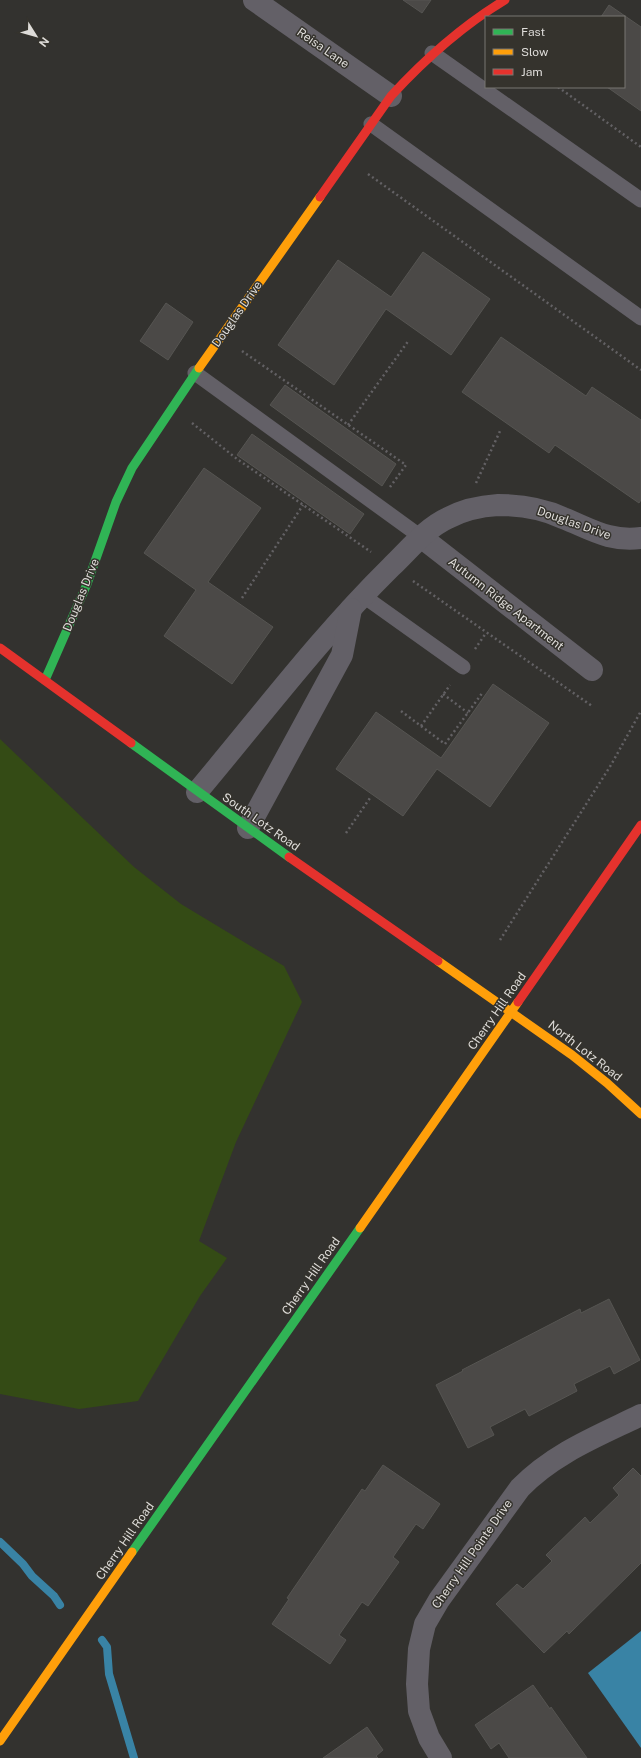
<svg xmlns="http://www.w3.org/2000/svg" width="641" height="1758" font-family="'Public Sans',sans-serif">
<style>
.green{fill:#344b15}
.water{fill:#3983a5}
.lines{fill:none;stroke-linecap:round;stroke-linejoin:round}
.stream{stroke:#3983a5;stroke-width:8}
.building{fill:#4b4947;stroke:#565552}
.path{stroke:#636164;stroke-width:2.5;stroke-dasharray:2 3;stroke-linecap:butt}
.lane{stroke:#636067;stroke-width:15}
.street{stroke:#636067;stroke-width:22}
.fast{stroke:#30b455;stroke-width:9}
.slow{stroke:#ff9f0a;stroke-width:9}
.jam{stroke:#e5322d;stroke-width:9}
.labels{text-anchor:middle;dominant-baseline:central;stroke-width:3;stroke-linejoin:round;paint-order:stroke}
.street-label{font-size:12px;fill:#dedcd9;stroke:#35332d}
</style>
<rect width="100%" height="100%" fill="#33322f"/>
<polygon class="green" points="0,739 134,867 181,904 284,966 302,1002 236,1142 199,1241 227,1258 200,1296 138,1401 79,1409 0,1394"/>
<polygon class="water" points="641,1631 641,1748 588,1673"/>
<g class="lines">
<g class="stream">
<polyline points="0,1542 23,1564 32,1576 54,1596 60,1605"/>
<polyline points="102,1640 107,1647 109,1674 134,1758"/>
</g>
</g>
<g class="building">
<polygon points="403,0 431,0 422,13"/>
<polygon points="609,5 641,27 641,111 607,87 624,87 624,17 601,17"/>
<polygon points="423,252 490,299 451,355 386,309 334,385 278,345 338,260 391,297"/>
<polygon points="166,303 193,322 168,360 140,341"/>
<polygon points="501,337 586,396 592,387 641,420 641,500 639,503 555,445 549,453 462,392"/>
<polygon points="285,385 396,464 382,486 270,405"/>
<polygon points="252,434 364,514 350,534 237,455"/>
<polygon points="204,468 261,508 208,582 273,627 232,684 164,636 196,590 144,553"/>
<polygon points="493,684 549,723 490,807 437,769 403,816 336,769 376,712 441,758"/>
<polygon points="609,1299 640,1360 614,1374 610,1366 574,1384 577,1391 529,1416 525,1409 490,1427 494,1435 468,1448 436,1385 463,1371 462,1370 580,1309 581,1313"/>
<polygon points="383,1465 440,1504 423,1529 416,1524 393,1557 399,1562 368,1606 362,1602 339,1635 346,1640 330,1664 272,1624 289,1599 287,1598 362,1489 365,1491"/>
<polygon points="633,1468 641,1476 641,1563 569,1634 567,1631 544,1653 496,1604 517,1584 523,1589 552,1561 546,1555 585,1517 590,1523 619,1495 613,1488"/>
<polygon points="533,1685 550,1709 551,1707 587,1758 509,1758 499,1743 491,1749 475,1725"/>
<polygon points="367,1727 383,1750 376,1756 378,1758 323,1758"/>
</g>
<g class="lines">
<g class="path">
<polyline points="558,87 641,147"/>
<polyline points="368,174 641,370"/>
<polyline points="242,351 406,465 390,487"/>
<polyline points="192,423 237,459 371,552"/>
<polyline points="348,425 409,340"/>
<polyline points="476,483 501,429"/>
<polyline points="413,581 592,706"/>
<polyline points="242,598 303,505"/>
<polyline points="475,649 486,633"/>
<polyline points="443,694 468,713"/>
<polyline points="401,711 445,744 483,692"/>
<polyline points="421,726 450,685"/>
<polyline points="346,833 370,798"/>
<polyline points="500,940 611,765 641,711"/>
</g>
<g class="lane">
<polyline points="432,53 641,200"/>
<polyline points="371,124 641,318"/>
<polyline points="195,373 421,537"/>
<polyline points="362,595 463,667"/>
</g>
<g class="street">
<polyline points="254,0 391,96"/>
<polyline points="421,537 592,670"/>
<path d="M 197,792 C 261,716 321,636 391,567 C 409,550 426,528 448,518 C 463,510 482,506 498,505 C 520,505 544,509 563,518 C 591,529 609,542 641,538"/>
<polyline points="248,828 342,655 351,609"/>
<path d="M 441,1758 L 429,1738 L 419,1711 L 417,1684 L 419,1649 L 425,1624 L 439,1600 L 520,1488 C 554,1453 598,1436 641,1415"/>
</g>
<g class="fast">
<polyline points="45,680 87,584 116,502 132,468 199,368"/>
<polyline points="131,743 289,857"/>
<polyline points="132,1552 360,1228"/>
</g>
<g class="slow">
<polyline points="199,368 320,197"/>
<polyline points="438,961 572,1055 607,1083 641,1114"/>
<polyline points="360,1228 518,1002"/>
<polyline points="0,1741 132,1552"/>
</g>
<g class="jam">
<path d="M 320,197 L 391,96 C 425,59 462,26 505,0"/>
<polyline points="0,648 131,743"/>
<polyline points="289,857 438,961"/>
<polyline points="518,1002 641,825"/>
</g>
</g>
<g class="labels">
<g class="street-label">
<text transform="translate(323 48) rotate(35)">Reisa Lane</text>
<text transform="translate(237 314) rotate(-55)">Douglas Drive</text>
<text transform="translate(574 523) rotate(19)">Douglas Drive</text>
<text transform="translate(81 595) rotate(-68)">Douglas Drive</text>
<text transform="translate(506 604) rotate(38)">Autumn Ridge Apartment</text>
<text transform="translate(261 822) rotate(35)">South Lotz Road</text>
<text transform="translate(497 1011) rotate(-55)">Cherry Hill Road</text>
<text transform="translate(585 1051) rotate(38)">North Lotz Road</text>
<text transform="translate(311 1276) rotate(-55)">Cherry Hill Road</text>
<text transform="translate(125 1541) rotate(-55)">Cherry Hill Road</text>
<text transform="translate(472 1554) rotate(-55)">Cherry Hill Pointe Drive</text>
</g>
</g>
<rect x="485" y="16" width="140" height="72" fill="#35332d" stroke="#797772"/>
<rect x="493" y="29" width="20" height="6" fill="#30b455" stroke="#797772"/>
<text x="521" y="36" font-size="12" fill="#dedcd9">Fast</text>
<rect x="493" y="49" width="20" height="6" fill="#ff9f0a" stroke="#797772"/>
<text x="521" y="56" font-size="12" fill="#dedcd9">Slow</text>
<rect x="493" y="69" width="20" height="6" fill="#e5322d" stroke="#797772"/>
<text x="521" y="76" font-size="12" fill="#dedcd9">Jam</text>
<g transform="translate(36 36) rotate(127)" stroke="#35332d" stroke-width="3" paint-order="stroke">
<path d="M0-3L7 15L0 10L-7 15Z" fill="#dedcd9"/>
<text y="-6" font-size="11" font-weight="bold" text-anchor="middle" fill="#dedcd9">N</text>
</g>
</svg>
